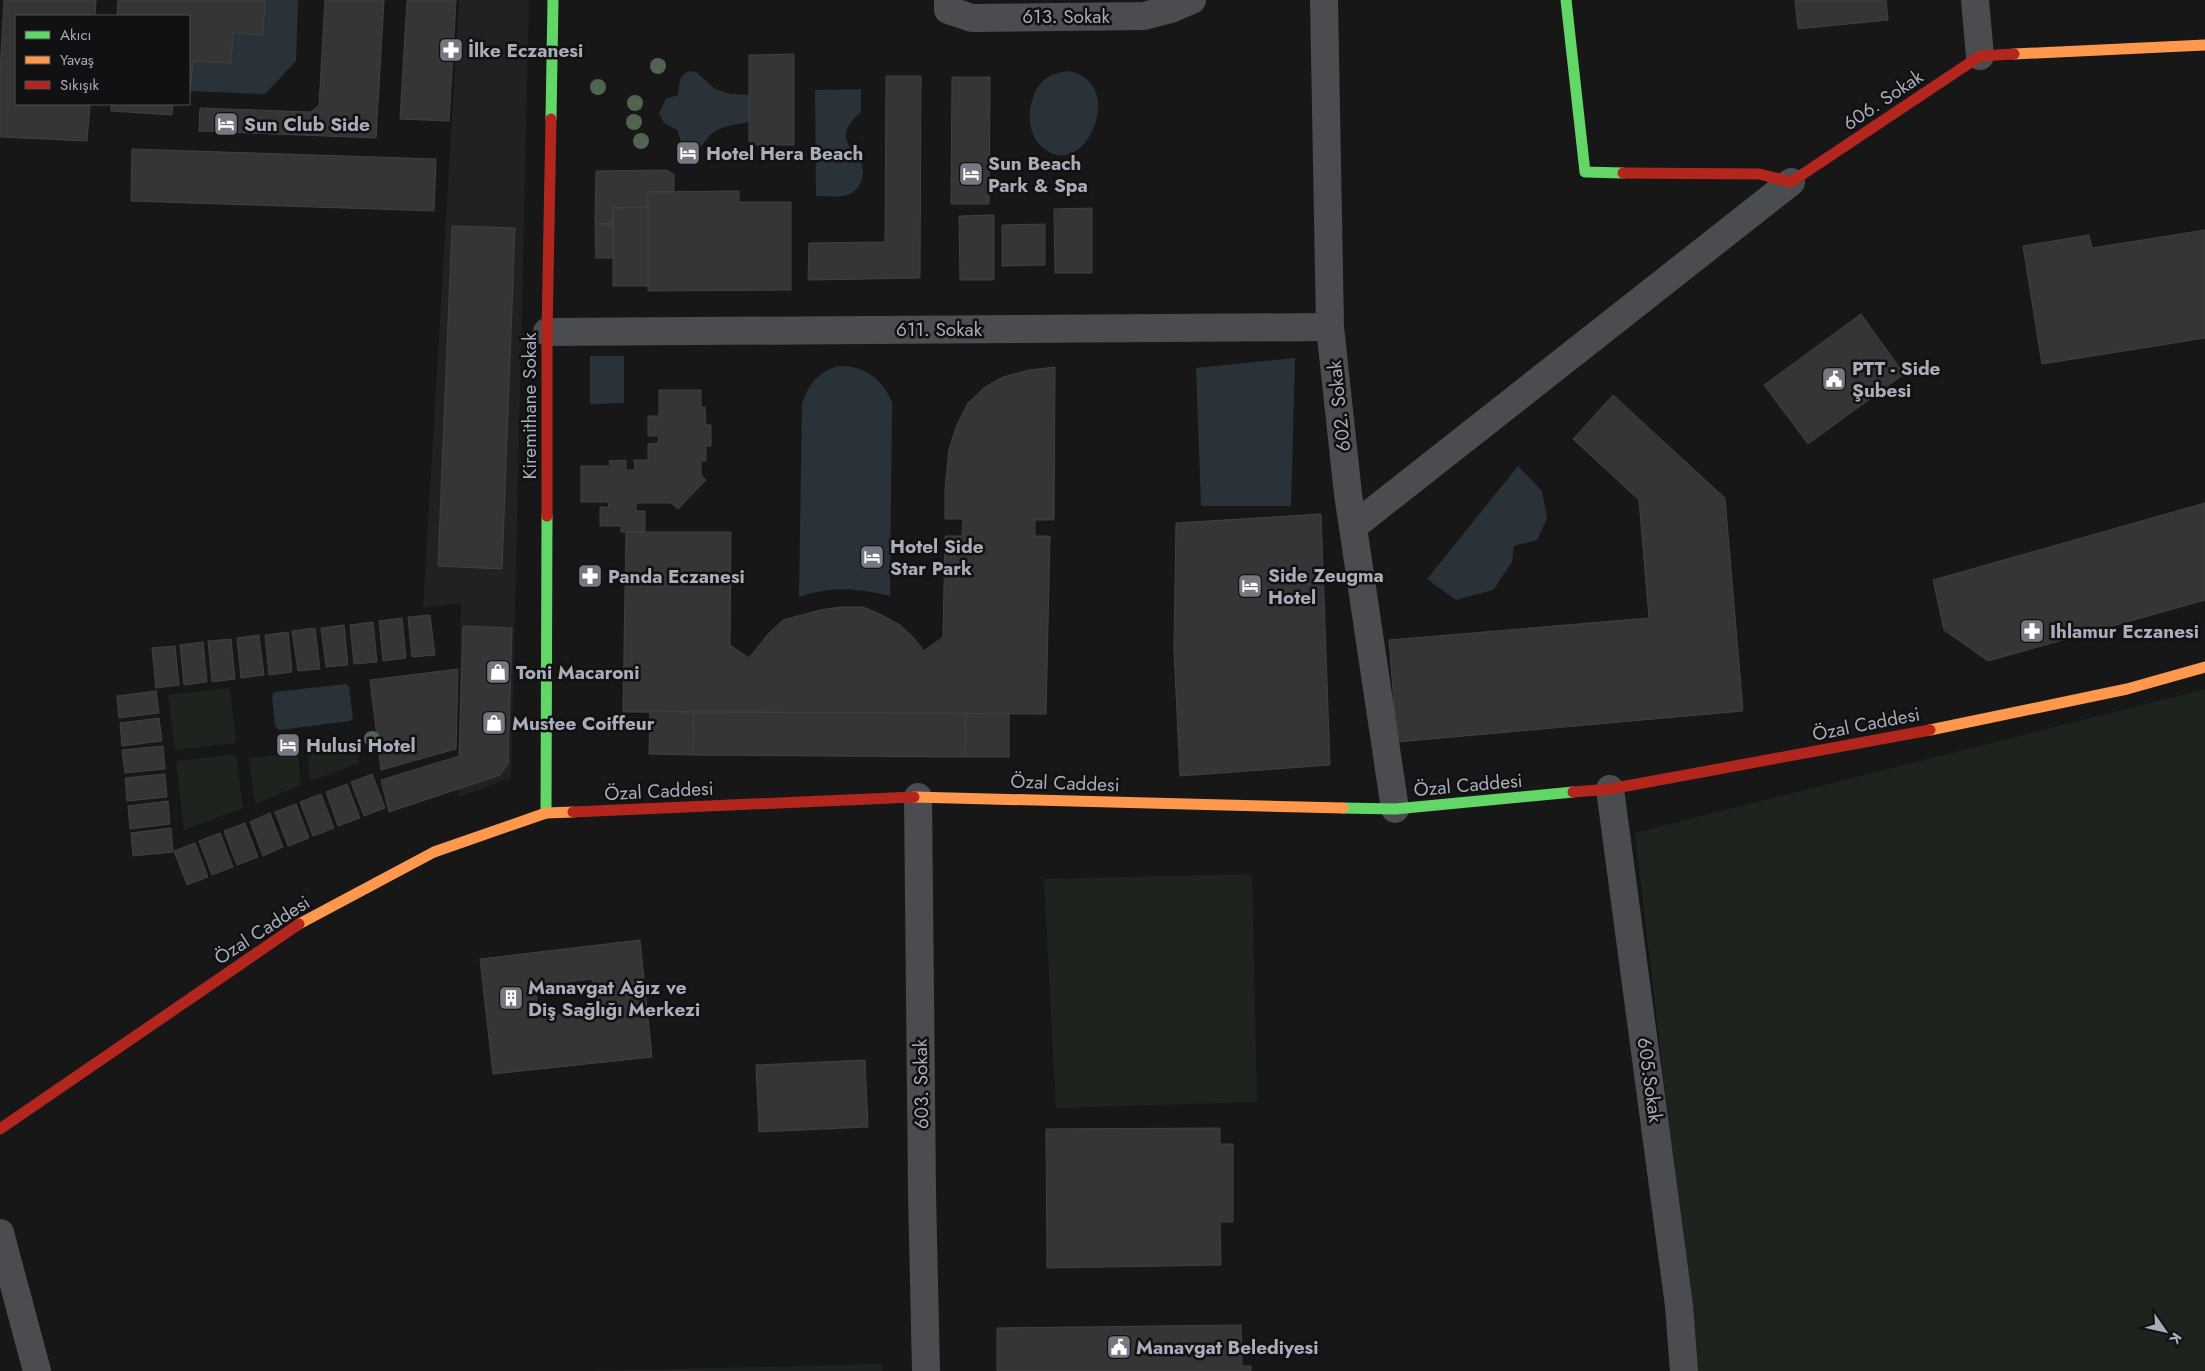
<svg xmlns="http://www.w3.org/2000/svg" width="2205" height="1371" font-family="Jost,sans-serif">
<style>
.built{fill:#212123}
.green{fill:#1d241e}
.water{fill:#2a3239}
.building{fill:#353536;stroke:#3f4043;fill-rule:evenodd}
.lines{fill:none;stroke-linecap:round;stroke-linejoin:round}
.street{stroke:#4b4c50;stroke-width:28}
.fast{stroke:#63d668;stroke-width:11}
.slow{stroke:#ff974d;stroke-width:11}
.jam{stroke:#b3261e;stroke-width:11}
.tree{fill:#506451}
.labels{text-anchor:middle;dominant-baseline:central;stroke-width:5;stroke-linejoin:round;paint-order:stroke}
.street-label{font-size:19px;fill:#a8adb8;stroke:#111113}
.poi-label{font-size:19px;font-weight:bold;fill:#a8adb8;stroke:#111113;text-anchor:start}
</style>
<rect width="100%" height="100%" fill="#171717"/>
<polygon class="built" points="459,0 529,0 511,778 458,797 461,603 423,608"/>
<g class="green">
<polygon points="230,688 236,743 175,750 168,695"/>
<polygon points="2205,689 2205,1371 1698,1371 1635,833"/>
<polygon points="358,746 359,763 310,781 307,752"/>
<polygon points="298,753 301,785 255,804 249,758"/>
<polygon points="236,754 243,808 184,830 176,761"/>
<polygon points="1252,874 1257,1102 1056,1108 1044,879"/>
<polygon points="882,1364 882,1371 591,1371"/>
</g>
<g class="water">
<polygon points="259,0 298,0 296,61 265,94 189,91 189,56 227,58 229,29"/>
<path d="M 690,71 L 696,72 L 715,89 L 731,94 L 750,95 L 750,122 C 738,124 725,125 714,132 C 705,138 704,148 693,151 L 683,147 L 677,130 L 664,123 L 659,113 L 666,99 L 678,95 C 680,85 677,76 690,71 Z"/>
<path d="M 1068,71 C 1131,82 1082,190 1039,144 C 1025,129 1028,98 1041,83 C 1048,75 1059,72 1068,71 Z"/>
<path d="M 861,89 L 861,112 C 854,118 847,125 846,134 C 845,146 855,151 860,160 C 867,173 861,191 847,195 C 838,198 826,196 816,196 L 815,90 Z"/>
<polygon points="590,356 624,356 624,403 590,404"/>
<polygon points="1295,358 1291,506 1201,506 1196,368"/>
<path d="M 838,366 C 863,365 882,378 892,402 L 890,596 C 854,588 834,586 799,597 L 802,404 C 808,385 817,373 838,366 Z"/>
<polygon points="1518,466 1542,491 1547,518 1537,540 1514,546 1512,562 1493,590 1456,600 1427,579"/>
<polygon points="346,684 349,687 353,718 350,721 279,730 275,726 272,696 274,692"/>
</g>
<g class="building">
<polygon points="4,0 96,0 95,16 16,16 16,104 90,104 87,141 0,137 0,73"/>
<polygon points="118,0 265,0 263,35 233,33 231,63 193,61 189,99 189,16 117,16"/>
<polygon points="325,0 384,0 376,138 199,131 200,108 311,112 319,105"/>
<polygon points="407,0 456,0 449,121 400,119"/>
<polygon points="1795,0 1886,0 1888,20 1798,29"/>
<polygon points="794,54 794,145 749,145 749,55"/>
<polygon points="886,76 921,76 920,278 808,280 809,243 885,242"/>
<polygon points="952,77 990,77 989,204 951,204"/>
<polygon points="111,104 173,104 172,115 111,111"/>
<polygon points="132,149 436,159 434,211 131,201"/>
<polygon points="667,170 674,175 674,192 648,192 648,207 613,208 613,224 595,224 596,171"/>
<polygon points="739,191 739,202 791,202 791,290 648,291 648,192"/>
<polygon points="648,207 648,286 613,286 613,208"/>
<polygon points="1092,208 1092,273 1055,273 1054,209"/>
<polygon points="994,215 994,280 960,280 959,216"/>
<polygon points="595,224 613,224 613,258 596,258"/>
<polygon points="1045,224 1045,265 1002,266 1002,225"/>
<polygon points="452,226 515,228 502,569 438,566"/>
<polygon points="2205,230 2205,338 2042,364 2023,246 2089,235 2092,248"/>
<polygon points="1861,314 1904,374 1808,444 1764,385"/>
<polygon points="1055,367 1054,520 1035,520 1035,536 1050,536 1046,714 623,712 626,532 731,532 730,645 749,658 769,633 783,620 820,610 841,607 863,607 882,615 900,625 913,637 924,651 943,637 945,536 962,536 963,519 945,519 945,489 949,449 957,425 968,403 985,387 1003,377 1029,370"/>
<polygon points="659,390 701,390 701,407 705,407 706,425 711,425 711,446 706,446 706,461 701,461 701,475 706,480 678,509 671,503 636,503 636,511 645,511 645,532 621,532 621,526 600,526 600,507 609,507 608,502 581,502 581,466 610,466 609,461 626,460 626,470 635,470 634,460 648,460 648,444 658,443 659,436 648,436 648,416 659,416"/>
<polygon points="1613,395 1725,498 1743,711 1397,742 1389,640 1649,618 1639,500 1573,439"/>
<polygon points="2205,503 2205,600 1988,661 1944,630 1933,580"/>
<polygon points="1321,514 1330,765 1180,776 1174,649 1176,523"/>
<polygon points="430,615 435,655 412,657 408,617"/>
<polygon points="402,618 406,658 383,661 379,621"/>
<polygon points="373,622 377,662 354,664 350,625"/>
<polygon points="344,625 348,665 326,667 321,628"/>
<polygon points="463,626 512,628 508,764 500,775 389,812 381,780 459,756"/>
<polygon points="315,628 320,669 298,671 292,631"/>
<polygon points="288,632 292,672 269,675 265,635"/>
<polygon points="259,635 264,675 241,678 237,638"/>
<polygon points="231,639 235,679 212,682 208,641"/>
<polygon points="203,642 207,682 184,685 180,645"/>
<polygon points="175,646 179,685 156,688 152,648"/>
<polygon points="458,669 456,749 381,770 370,680"/>
<polygon points="156,691 159,713 119,718 117,696"/>
<polygon points="650,711 694,712 693,755 649,754"/>
<polygon points="694,712 966,713 965,757 693,755"/>
<polygon points="966,713 1009,714 1009,757 965,757"/>
<polygon points="159,718 162,741 122,746 120,723"/>
<polygon points="163,746 165,769 125,773 122,750"/>
<polygon points="165,774 167,797 127,801 125,778"/>
<polygon points="372,774 385,808 364,816 351,782"/>
<polygon points="347,784 360,818 338,826 326,792"/>
<polygon points="321,794 334,828 313,836 300,802"/>
<polygon points="168,801 170,824 130,829 128,806"/>
<polygon points="296,804 309,838 288,846 275,812"/>
<polygon points="270,813 283,847 263,856 250,822"/>
<polygon points="245,823 258,857 237,865 224,831"/>
<polygon points="171,828 173,852 133,856 131,833"/>
<polygon points="220,833 233,867 212,875 199,841"/>
<polygon points="195,843 208,877 187,885 174,851"/>
<path d="M 640,940 L 652,1057 L 493,1074 L 480,959 ZM 592,979 L 595,1011 L 539,1017 L 535,986 Z"/>
<polygon points="865,1060 868,1127 759,1132 756,1065"/>
<polygon points="1220,1128 1220,1144 1233,1144 1233,1222 1220,1222 1221,1265 1047,1268 1046,1129"/>
<polygon points="1241,1325 1242,1366 1251,1366 1251,1371 997,1371 997,1328"/>
</g>
<g class="lines">
<g class="street">
<polyline points="948,0 948,10 972,18 1144,16 1171,9 1192,0"/>
<polyline points="1324,0 1330,327 1348,494 1395,809"/>
<polyline points="1975,0 1980,56"/>
<polyline points="547,332 1330,327"/>
<polyline points="1354,526 1791,182"/>
<polyline points="1610,789 1679,1306 1684,1371"/>
<polyline points="918,797 922,1192 926,1371"/>
<polyline points="0,1233 37,1371"/>
</g>
<g class="fast">
<polyline points="1566,0 1585,172 1623,173"/>
<polyline points="551,119 553,0"/>
<polyline points="1343,808 1395,809 1573,792"/>
<polyline points="546,813 547,516"/>
</g>
<g class="slow">
<polyline points="2014,54 2205,45"/>
<polyline points="1930,730 2127,689 2205,667"/>
<polyline points="914,797 1343,808"/>
<polyline points="299,924 434,852 546,813 573,812"/>
</g>
<g class="jam">
<polyline points="1623,173 1759,174 1791,182 1980,56 2014,54"/>
<polyline points="547,516 547,332 551,119"/>
<polyline points="1573,792 1610,789 1930,730"/>
<polyline points="573,812 914,797"/>
<polyline points="0,1129 299,924"/>
</g>
</g>
<g class="tree">
<circle cx="658" cy="66" r="8"/>
<circle cx="598" cy="87" r="8"/>
<circle cx="635" cy="103" r="8"/>
<circle cx="634" cy="122" r="8"/>
<circle cx="641" cy="141" r="8"/>
<circle cx="372" cy="739" r="8"/>
</g>
<defs>
<symbol id="pharmacy-square" viewBox="-11 -11 22 22"><rect x="-9" y="-9" width="18" height="18" rx="4" fill="#757880" stroke="#111113"/><path d="M-2-6h4v4h4v4h-4v4h-4v-4h-4v-4h4Z" fill="#fff"/></symbol>
<symbol id="hotel-square" viewBox="-11 -11 22 22"><rect x="-9" y="-9" width="18" height="18" rx="4" fill="#757880" stroke="#111113"/><path d="M-6-4.5h1.5V1H6V5H4.5V3h-9V5H-6ZM-4 0a1.8 1.8 0 1 1 3.6 0ZM.5 0V-2.5h3Q6-2.5 6 0Z" fill="#fff"/></symbol>
<symbol id="civic-square" viewBox="-11 -11 22 22"><rect x="-9" y="-9" width="18" height="18" rx="4" fill="#757880" stroke="#111113"/><path d="M-.6-6.5H3V-4.5H.6V-3L4-1V1h2V6H-6V1h2V-1L-.6-3ZM-1.2 2.5V6h2.4V2.5Z" fill="#fff"/></symbol>
<symbol id="shop-square" viewBox="-11 -11 22 22"><rect x="-9" y="-9" width="18" height="18" rx="4" fill="#757880" stroke="#111113"/><path d="M-5-2.5h2.3a2.7 3.5 0 0 1 5.4 0H5L5.5 6h-11ZM-1.5-2.5h3a1.5 2.3 0 0 0-3 0Z" fill="#fff"/></symbol>
<symbol id="building-square" viewBox="-11 -11 22 22"><rect x="-9" y="-9" width="18" height="18" rx="4" fill="#757880" stroke="#111113"/><path d="M-4-6H4V6H1V3H-1V6H-4ZM-2.5-4.3h1.7v1.8h-1.7ZM.8-4.3h1.7v1.8H.8ZM-2.5-1h1.7V.8h-1.7ZM.8-1h1.7V.8H.8Z" fill="#fff"/></symbol>
</defs>
<g fill-rule="evenodd">
<use href="#pharmacy-square" x="437" y="36" width="28" height="28"/>
<use href="#hotel-square" x="212" y="110" width="28" height="28"/>
<use href="#hotel-square" x="674" y="139" width="28" height="28"/>
<use href="#hotel-square" x="957" y="160" width="28" height="28"/>
<use href="#civic-square" x="1820" y="365" width="28" height="28"/>
<use href="#hotel-square" x="858" y="543" width="28" height="28"/>
<use href="#pharmacy-square" x="576" y="562" width="28" height="28"/>
<use href="#hotel-square" x="1236" y="572" width="28" height="28"/>
<use href="#pharmacy-square" x="2018" y="617" width="28" height="28"/>
<use href="#shop-square" x="484" y="658" width="28" height="28"/>
<use href="#shop-square" x="480" y="709" width="28" height="28"/>
<use href="#hotel-square" x="274" y="731" width="28" height="28"/>
<use href="#building-square" x="497" y="984" width="28" height="28"/>
<use href="#civic-square" x="1105" y="1333" width="28" height="28"/>
</g>
<g class="labels">
<g class="street-label">
<text x="1066" y="16">613. Sokak</text>
<text transform="translate(1883 100) rotate(-34)">606. Sokak</text>
<text x="939" y="329">611. Sokak</text>
<text transform="translate(529 406) rotate(-90)">Kiremithane Sokak</text>
<text transform="translate(1339 406) rotate(-96)">602. Sokak</text>
<text transform="translate(1866 724) rotate(-11)">Özal Caddesi</text>
<text transform="translate(1065 783) rotate(2)">Özal Caddesi</text>
<text transform="translate(1468 785) rotate(-5)">Özal Caddesi</text>
<text transform="translate(659 791) rotate(-3)">Özal Caddesi</text>
<text transform="translate(262 930) rotate(-33)">Özal Caddesi</text>
<text transform="translate(1650 1080) rotate(82)">605.Sokak</text>
<text transform="translate(921 1084) rotate(-91)">603. Sokak</text>
</g>
<g class="poi-label">
<text x="468" y="50">İlke Eczanesi</text>
<text x="244" y="124">Sun Club Side</text>
<text x="706" y="153">Hotel Hera Beach</text>
<text x="988" y="163">Sun Beach<tspan x="988" dy="22">Park &amp; Spa</tspan></text>
<text x="1852" y="368">PTT - Side<tspan x="1852" dy="22">Şubesi</tspan></text>
<text x="890" y="546">Hotel Side<tspan x="890" dy="22">Star Park</tspan></text>
<text x="1268" y="575">Side Zeugma<tspan x="1268" dy="22">Hotel</tspan></text>
<text x="608" y="576">Panda Eczanesi</text>
<text x="2050" y="631">Ihlamur Eczanesi</text>
<text x="516" y="672">Toni Macaroni</text>
<text x="512" y="723">Mustee Coiffeur</text>
<text x="306" y="745">Hulusi Hotel</text>
<text x="528" y="987">Manavgat Ağız ve<tspan x="528" dy="22">Diş Sağlığı Merkezi</tspan></text>
<text x="1136" y="1347">Manavgat Belediyesi</text>
</g>
</g>
<rect x="15" y="15" width="175" height="90" fill="#111113" stroke="#4d4f55"/>
<rect x="25" y="31" width="25" height="8" fill="#63d668" stroke="#4d4f55"/>
<text x="60" y="40" font-size="15" fill="#a8adb8">Akıcı</text>
<rect x="25" y="56" width="25" height="8" fill="#ff974d" stroke="#4d4f55"/>
<text x="60" y="65" font-size="15" fill="#a8adb8">Yavaş</text>
<rect x="25" y="81" width="25" height="8" fill="#b3261e" stroke="#4d4f55"/>
<text x="60" y="90" font-size="15" fill="#a8adb8">Sıkışık</text>
<g transform="translate(2165 1331) rotate(124)" stroke="#111113" stroke-width="4" paint-order="stroke">
<path d="M0-4L9 19L0 12L-9 19Z" fill="#a8adb8"/>
<text y="-8" font-size="14" font-weight="bold" text-anchor="middle" fill="#a8adb8">K</text>
</g>
</svg>
